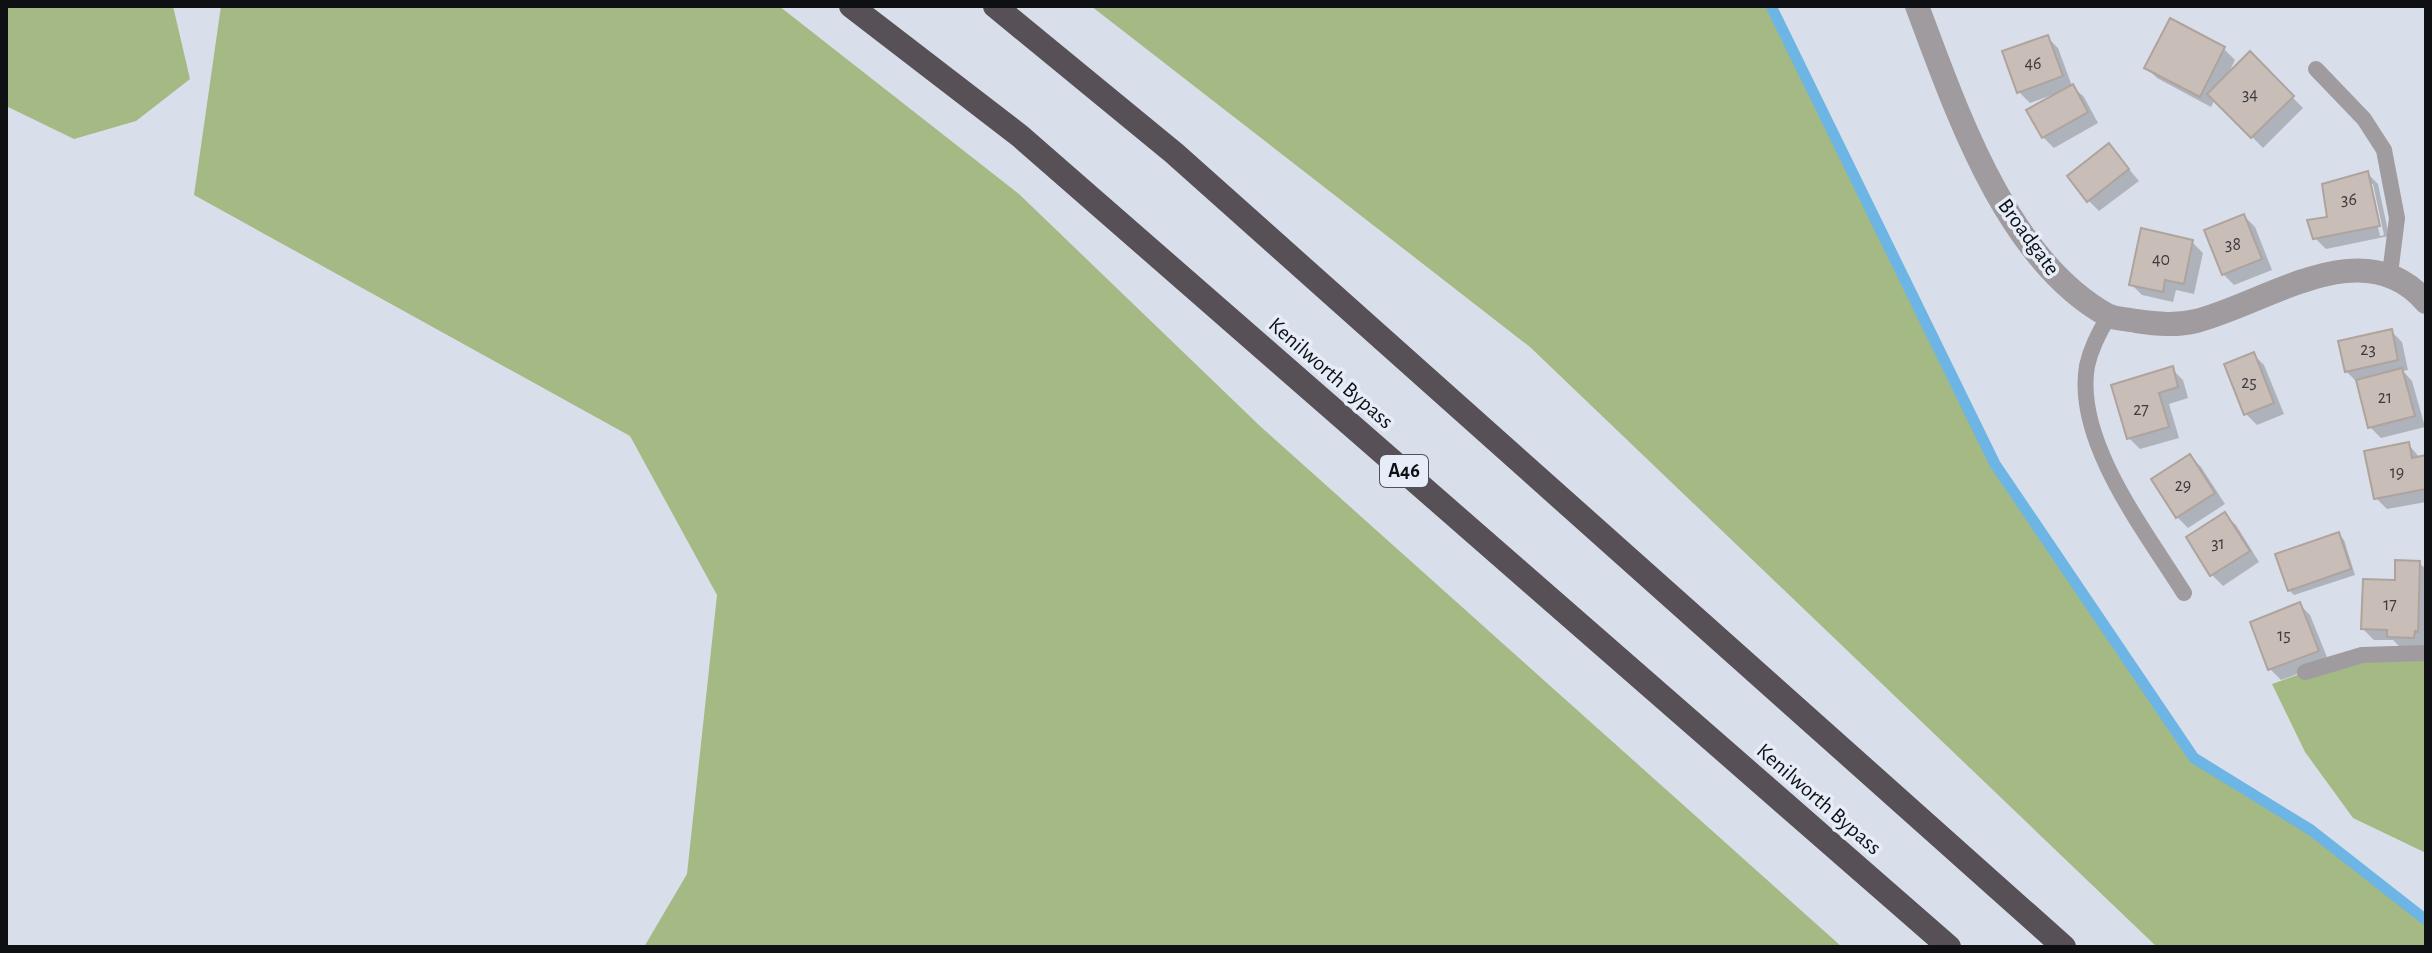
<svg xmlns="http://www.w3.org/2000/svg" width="2432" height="953" font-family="'Alegreya Sans',sans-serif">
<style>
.green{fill:#a4b984}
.shadow{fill:#0003;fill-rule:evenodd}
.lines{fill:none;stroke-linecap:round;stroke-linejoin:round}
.stream{stroke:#6cb5e5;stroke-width:11}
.building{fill:#c9bdb7;stroke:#afa39d;stroke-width:2}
.lane{stroke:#a09b9f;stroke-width:16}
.street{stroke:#a09b9f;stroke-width:24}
.highway{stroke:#585057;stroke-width:24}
.labels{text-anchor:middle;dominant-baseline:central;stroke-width:7;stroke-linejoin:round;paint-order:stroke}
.number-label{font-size:18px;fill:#3d3b3d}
.shield{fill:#e6edf8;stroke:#4f5258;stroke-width:2}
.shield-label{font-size:20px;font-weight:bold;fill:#0e1014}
.street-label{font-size:22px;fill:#0e1014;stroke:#e6edf8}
</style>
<rect width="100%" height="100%" fill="#d9dfea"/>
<g class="green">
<polygon points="6,6 173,6 190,79 136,121 74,139 6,106"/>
<polygon points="221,6 779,6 1019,194 1261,427 1842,947 644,947 687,874 717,595 630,436 194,195"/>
<polygon points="1091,6 1771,6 1995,464 2194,757 2311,830 2426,920 2426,947 2157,947 1530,347"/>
<polygon points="2426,653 2426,853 2353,818 2305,752 2272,684 2305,672"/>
</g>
<g class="shadow">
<polygon points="2047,37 2058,48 2072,86 2084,97 2098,123 2054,148 2043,137 2052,95 2030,103 2019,92"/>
<polygon points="2224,49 2235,60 2227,76 2250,54 2303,108 2263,148 2215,99 2211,107 2157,78 2146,67"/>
<polygon points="2109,146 2139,181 2099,211 2088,200"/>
<path d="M 2367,173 L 2378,184 L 2389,236 L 2326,249 L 2315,238 ZM 2368,184 L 2373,184 L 2384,235 L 2380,236 Z"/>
<polygon points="2244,216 2255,227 2272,270 2234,285 2223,274"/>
<polygon points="2192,242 2203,253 2194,294 2176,290 2173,302 2142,295 2131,284"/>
<polygon points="2391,331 2402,342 2408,370 2403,371 2412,381 2425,427 2381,438 2370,427 2358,383 2346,371"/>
<polygon points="2253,354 2264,365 2284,414 2257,425 2246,414"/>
<polygon points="2172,369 2183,380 2188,398 2169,404 2179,438 2140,449 2129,438"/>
<polygon points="2408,444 2420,458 2426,457 2426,502 2387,509 2376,498"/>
<polygon points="2190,456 2201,467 2225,504 2188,528 2177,517"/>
<polygon points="2225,515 2236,525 2259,562 2223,586 2212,575 2188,538"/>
<polygon points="2339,535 2344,540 2355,575 2294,595 2289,590"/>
<polygon points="2419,563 2426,569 2425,648 2400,647 2393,640 2374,640 2363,629 2397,582"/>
<polygon points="2299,604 2310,615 2329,662 2281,680 2270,669"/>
</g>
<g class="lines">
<polyline class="stream" points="1771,6 1995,464 2194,758 2311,830 2426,920"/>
</g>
<g class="building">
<polygon points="2170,18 2225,47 2200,97 2144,68"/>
<polygon points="2048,35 2063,76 2017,93 2002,51"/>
<polygon points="2250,51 2294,96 2251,138 2207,94"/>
<polygon points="2073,84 2088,112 2042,138 2026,110"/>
<polygon points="2109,143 2129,169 2087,202 2067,176"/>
<polygon points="2368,171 2380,226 2313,239 2307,220 2327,217 2322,184"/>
<polygon points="2244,214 2262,259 2222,275 2204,230"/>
<polygon points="2141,228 2193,240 2184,284 2165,280 2163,292 2129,285"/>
<polygon points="2392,329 2398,360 2345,372 2338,341"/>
<polygon points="2254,352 2274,403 2244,415 2224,364"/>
<polygon points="2173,366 2178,387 2159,393 2169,427 2127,439 2111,385"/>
<polygon points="2402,368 2415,416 2368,428 2356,380"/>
<polygon points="2409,442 2412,458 2426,455 2426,489 2374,499 2364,451"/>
<polygon points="2190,454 2215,493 2176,518 2151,479"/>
<polygon points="2225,512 2250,551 2210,576 2186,537"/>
<polygon points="2339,532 2351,569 2288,591 2275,554"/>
<polygon points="2395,560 2420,561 2418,632 2415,631 2414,638 2387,637 2387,630 2361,629 2363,579 2395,580"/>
<polygon points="2300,602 2319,651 2268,670 2250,622"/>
</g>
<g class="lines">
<g class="lane">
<polyline points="2316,69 2364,119 2384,150 2397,218 2390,274"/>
<path d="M 2109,316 C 2099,332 2091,347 2087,366 C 2074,441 2146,532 2184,593"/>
<polyline points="2305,672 2362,655 2426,653"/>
</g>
<path class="street" d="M 1917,6 C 1956,109 2005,258 2107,315 C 2115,319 2127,319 2136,321 C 2157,324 2176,326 2196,321 C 2267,303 2364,229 2426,302"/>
<g class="highway">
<polyline points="851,6 1020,136 1949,947"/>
<polyline points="995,6 1174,153 2064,947"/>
</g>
</g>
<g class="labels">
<g class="number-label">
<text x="2033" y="64">46</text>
<text x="2250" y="95">34</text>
<text x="2349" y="200">36</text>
<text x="2233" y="245">38</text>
<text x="2161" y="260">40</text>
<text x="2368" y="350">23</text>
<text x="2249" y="383">25</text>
<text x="2385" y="398">21</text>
<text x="2141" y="410">27</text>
<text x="2397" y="473">19</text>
<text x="2183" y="486">29</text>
<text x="2218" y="544">31</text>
<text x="2390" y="605">17</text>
<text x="2284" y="636">15</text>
</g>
<rect class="shield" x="1380" y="455" width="48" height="32" rx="6"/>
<g class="shield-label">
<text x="1404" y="471">A46</text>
</g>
<g class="street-label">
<text transform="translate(2029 237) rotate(54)">Broadgate</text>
<text transform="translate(1331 373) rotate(41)">Kenilworth Bypass</text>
<text transform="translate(1819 799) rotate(41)">Kenilworth Bypass</text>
</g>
</g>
<rect width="2432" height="953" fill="none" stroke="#0e1014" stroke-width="16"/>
</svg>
